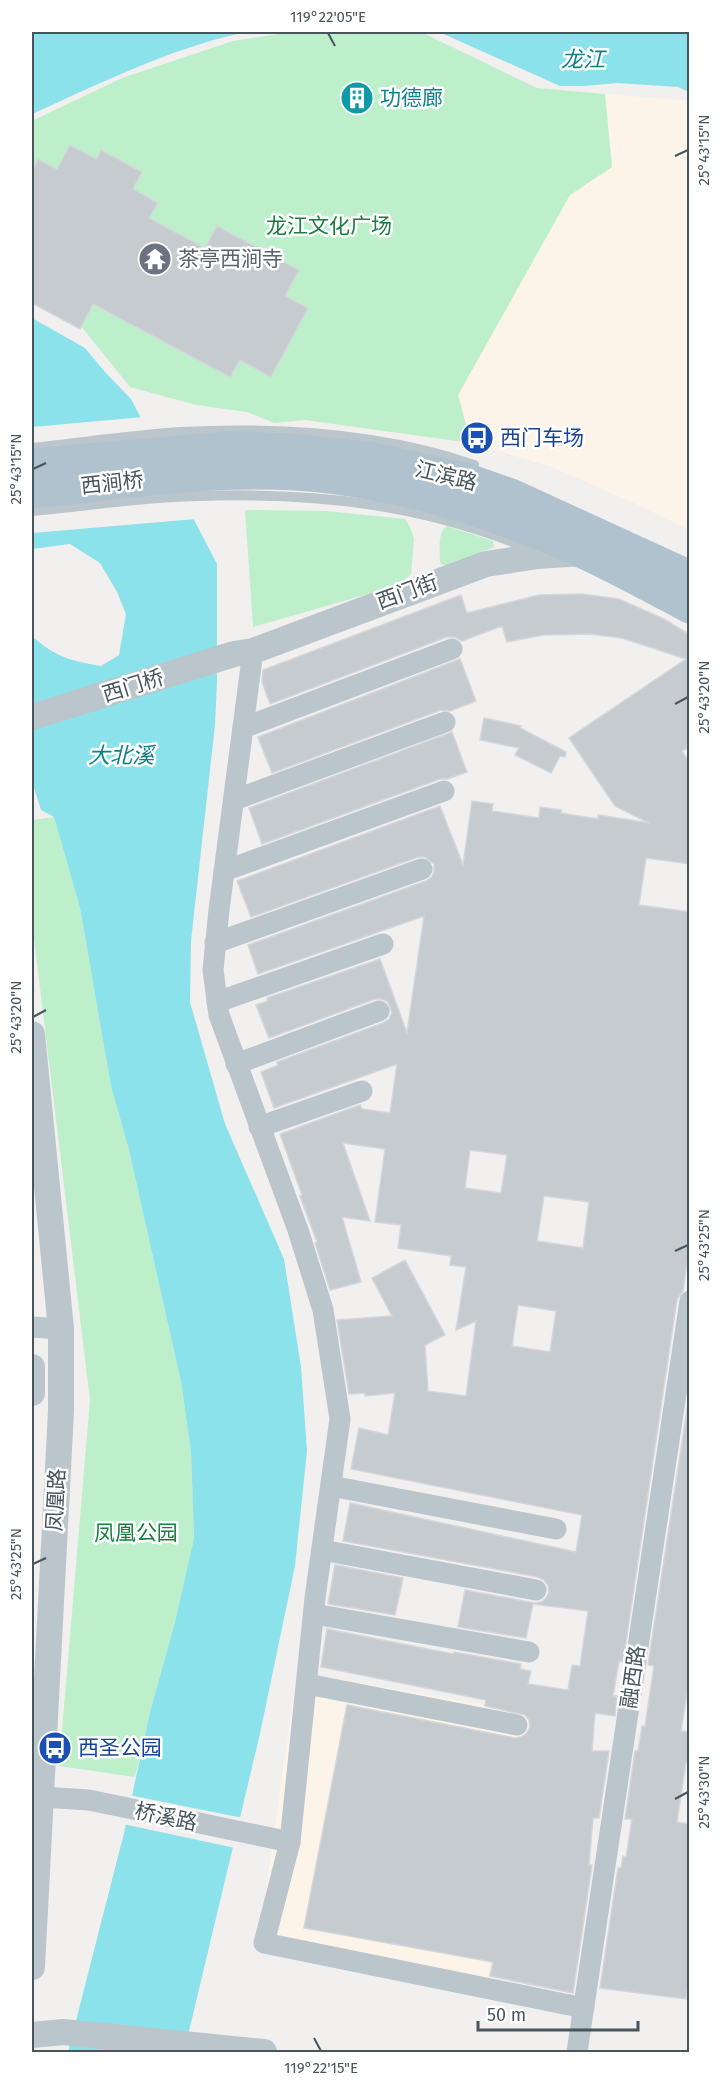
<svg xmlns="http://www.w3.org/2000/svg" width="721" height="2084" font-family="'Fira Sans','Noto Sans SC',sans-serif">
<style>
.commercial{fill:#fcf4e9}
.green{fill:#beefcb}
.water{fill:#8be2eb}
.pier{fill:#f2efef}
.building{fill:#c6cbcf;stroke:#d3d6da;stroke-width:1.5;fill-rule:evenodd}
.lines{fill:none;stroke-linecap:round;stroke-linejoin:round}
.service{stroke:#bbc5cc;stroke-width:10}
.minor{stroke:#bbc5cc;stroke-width:21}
.tertiary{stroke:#bbc5cc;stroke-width:26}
.primary{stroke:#afc2ce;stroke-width:33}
.ticks{fill:none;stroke:#47555c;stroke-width:2}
.labels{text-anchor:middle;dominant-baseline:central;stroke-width:5;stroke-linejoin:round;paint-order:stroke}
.culture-label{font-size:21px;fill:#0d838f;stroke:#fff;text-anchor:start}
.park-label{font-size:21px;fill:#187d3f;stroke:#fff}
.worship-label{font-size:21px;fill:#5b616d;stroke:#fff;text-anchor:start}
.transit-label{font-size:21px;fill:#164399;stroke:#fff;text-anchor:start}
.street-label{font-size:21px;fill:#47555c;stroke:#fff}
.water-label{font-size:22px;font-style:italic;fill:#0f7f8b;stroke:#fff}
.neatline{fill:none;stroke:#47555c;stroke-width:2}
.ticks-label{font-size:15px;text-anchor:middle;fill:#47555c}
</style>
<rect width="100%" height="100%" fill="#f2efef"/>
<g class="commercial">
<polygon points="605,94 689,101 689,530 636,504 552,467 471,443 458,395 570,194 612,167"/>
<polygon points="297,1672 536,1714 485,1991 258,1946"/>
</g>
<g class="green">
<polygon points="292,32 421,32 537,88 605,94 612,167 570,195 458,395 471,443 305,420 274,423 247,412 196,405 130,387 72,315 32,296 32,121 122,78 233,41"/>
<polygon points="245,510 326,511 405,519 410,527 414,539 411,574 404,581 382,590 253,627"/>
<path d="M 447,526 L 493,541 L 494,547 L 446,566 L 441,564 L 440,561 C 440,550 437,533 447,526 Z"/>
<polygon points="54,817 80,908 111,1086 129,1150 181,1382 191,1452 194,1538 175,1622 150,1712 135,1777 59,1766 90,1400 32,922 32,820"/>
</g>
<g class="water">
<path d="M 32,32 L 246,32 C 171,48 101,83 32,114 Z"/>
<polygon points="439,32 689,32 689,92 678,87 617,83 584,86 560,86"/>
<path d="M 32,318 L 85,348 L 105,372 L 131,399 L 217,564 L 217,682 L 215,725 L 191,941 L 190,1002 L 225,1124 L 284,1259 L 301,1367 L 307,1451 L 295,1566 L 259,1738 L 184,2052 L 68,2052 L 124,1833 L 150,1712 L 175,1622 L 194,1538 L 191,1452 L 181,1382 L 129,1150 L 111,1086 L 80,908 L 54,817 L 41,810 L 32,781 L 32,636 C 57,658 69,660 101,666 L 119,655 L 126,614 L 117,592 L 100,563 L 70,544 L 32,549 Z"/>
</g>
<g class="pier">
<polygon points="143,417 196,519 32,533 32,427"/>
<polygon points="129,1795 243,1818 235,1848 123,1824"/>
</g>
<g class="building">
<polygon points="70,145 96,159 101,150 142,172 133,189 158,203 149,218 205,248 217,226 299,270 285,296 308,308 271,377 240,360 230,377 93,304 80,329 32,303 32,171 38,159 57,169"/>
<path d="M 582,594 L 619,599 L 664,619 L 690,635 L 690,746 L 682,751 L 690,763 L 690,864 L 646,858 L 639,905 L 690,912 L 690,1244 L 683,1291 L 677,1299 L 623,1662 L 619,1661 L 613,1696 L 617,1696 L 615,1716 L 595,1713 L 592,1751 L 609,1751 L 599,1818 L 593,1818 L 589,1865 L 592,1865 L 573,1993 L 490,1976 L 493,1962 L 304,1928 L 347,1705 L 515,1738 L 521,1737 L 526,1734 L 530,1727 L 529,1720 L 525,1715 L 485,1706 L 486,1700 L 321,1667 L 327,1629 L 453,1654 L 454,1652 L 521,1664 L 520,1669 L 531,1671 L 528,1684 L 568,1690 L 572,1665 L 580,1666 L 588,1611 L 533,1604 L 526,1638 L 458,1627 L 465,1590 L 534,1603 L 541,1602 L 546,1598 L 549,1592 L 548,1585 L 544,1580 L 538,1577 L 343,1541 L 350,1503 L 576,1552 L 582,1515 L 351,1469 L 359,1428 L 388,1435 L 395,1393 L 365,1396 L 365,1393 L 349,1394 L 337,1320 L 392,1316 L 372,1278 L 405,1260 L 445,1335 L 425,1345 L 428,1391 L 466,1396 L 476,1321 L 456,1330 L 466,1267 L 450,1265 L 451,1256 L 398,1248 L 401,1225 L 375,1222 L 385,1149 L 343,1143 L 370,1221 L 342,1217 L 361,1282 L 330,1290 L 315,1243 L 317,1242 L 300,1196 L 302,1195 L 280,1134 L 360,1105 L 362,1109 L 390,1113 L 397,1064 L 274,1108 L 261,1072 L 278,1065 L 277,1062 L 383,1023 L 389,1019 L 392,1013 L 388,1002 L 382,999 L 375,999 L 269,1038 L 256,1005 L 268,1001 L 267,998 L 380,959 L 407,1033 L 424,916 L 258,974 L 248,945 L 426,881 L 431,878 L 434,872 L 434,864 L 425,857 L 418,857 L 251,917 L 237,881 L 440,806 L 463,865 L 472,801 L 493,804 L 492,811 L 539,818 L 540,807 L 561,810 L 561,813 L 598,819 L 598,815 L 649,823 L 615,806 L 569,738 L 686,659 L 622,638 L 590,634 L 543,635 L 507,642 L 502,626 L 462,641 L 455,637 L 447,637 L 270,704 L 262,682 L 263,670 L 461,595 L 467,613 L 539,595 ZM 470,1150 L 507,1155 L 501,1193 L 465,1188 ZM 544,1196 L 589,1202 L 583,1248 L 537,1241 ZM 518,1305 L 556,1311 L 550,1352 L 512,1346 Z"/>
<polygon points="460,659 476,701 450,711 441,710 272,773 258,737"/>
<polygon points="484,718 521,726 520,728 566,752 565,757 560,756 551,773 515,755 519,748 480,740"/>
<polygon points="452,732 467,772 447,779 440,779 262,844 249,808"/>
<polygon points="690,1390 690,1676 681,1731 690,1732 690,1763 686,1762 677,1822 690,1824 690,1969 686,1999 600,1988 618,1868 621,1868 623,1856 626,1857 632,1819 625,1819 635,1751 638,1751 642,1726 645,1726 654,1666 648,1665"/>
<polygon points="335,1565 403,1578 395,1615 328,1604"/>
</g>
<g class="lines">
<g class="service">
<path d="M 32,448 C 81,443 131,435 181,432 C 279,427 381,433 474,465"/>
<path d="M 32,511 C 87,506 143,497 199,496 C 317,492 423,504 533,550"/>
</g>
<g class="minor">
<polyline points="253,651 219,910 213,970 219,1015 298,1230 323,1310 340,1419 315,1598 290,1842 264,1943 584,2008"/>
<polyline points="243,728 452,649"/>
<polyline points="234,800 445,722"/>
<polyline points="224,871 444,791"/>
<polyline points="215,943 422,869"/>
<polyline points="217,1002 383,944"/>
<polyline points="236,1064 379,1011"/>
<polyline points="259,1127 362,1091"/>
<polyline points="32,1327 61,1329"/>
<polyline points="331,1486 556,1529"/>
<polyline points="322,1550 536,1590"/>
<polyline points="314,1614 529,1652"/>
<polyline points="307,1684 517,1725"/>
<polyline points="42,1797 89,1800 290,1842"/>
<polyline points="577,2052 690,1301"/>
</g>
<g class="tertiary">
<polyline points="32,717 234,654 253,651 486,564 538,556 582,553"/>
<polyline points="32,1034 61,1329 61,1411 32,1967"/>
<polyline points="32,1367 32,1393"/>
<polyline points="32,2035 63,2032 264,2052"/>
</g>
<g class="primary">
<polyline points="32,465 227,448 290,450 373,459 465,479 511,495 690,577"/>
<path d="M 32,492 C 130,482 231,465 330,477 C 418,488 505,516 585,553 C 620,569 655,589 690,607"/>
</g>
</g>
<path class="ticks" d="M 328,33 L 335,46M 675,156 L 688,150M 33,469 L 46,463M 675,704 L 688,697M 33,1017 L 46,1010M 675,1251 L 688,1245M 33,1564 L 46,1558M 675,1799 L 688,1792M 314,2038 L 321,2051"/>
<defs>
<symbol id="building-disc" viewBox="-11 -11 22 22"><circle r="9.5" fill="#0f9aa8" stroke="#fff"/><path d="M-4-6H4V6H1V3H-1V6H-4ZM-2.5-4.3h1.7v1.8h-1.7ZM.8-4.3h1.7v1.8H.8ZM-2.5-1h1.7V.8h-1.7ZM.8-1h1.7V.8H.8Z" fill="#fff"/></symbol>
<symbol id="temple-disc" viewBox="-11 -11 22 22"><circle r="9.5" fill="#6b7280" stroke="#fff"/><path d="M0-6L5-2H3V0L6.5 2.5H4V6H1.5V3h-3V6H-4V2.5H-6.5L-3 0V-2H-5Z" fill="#fff"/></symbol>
<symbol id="bus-disc" viewBox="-11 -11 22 22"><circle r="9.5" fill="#1a4fb4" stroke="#fff"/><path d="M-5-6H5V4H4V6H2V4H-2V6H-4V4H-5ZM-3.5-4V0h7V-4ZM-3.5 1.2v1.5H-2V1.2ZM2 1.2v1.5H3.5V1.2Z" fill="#fff"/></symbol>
</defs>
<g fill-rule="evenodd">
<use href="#building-disc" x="338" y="79" width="38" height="38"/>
<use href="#temple-disc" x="136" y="240" width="38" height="38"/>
<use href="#bus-disc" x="458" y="419" width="38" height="38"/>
<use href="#bus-disc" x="36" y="1729" width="38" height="38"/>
</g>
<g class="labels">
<g class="culture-label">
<text x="380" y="98">功德廊</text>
</g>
<g class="park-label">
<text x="329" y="226">龙江文化广场</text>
<text x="136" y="1533">凤凰公园</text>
</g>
<g class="worship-label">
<text x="178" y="259">茶亭西涧寺</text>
</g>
<g class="transit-label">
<text x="500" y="438">西门车场</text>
<text x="78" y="1748">西圣公园</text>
</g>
<g class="street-label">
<text transform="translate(446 476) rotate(14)">江滨路</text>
<text transform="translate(112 483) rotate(-6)">西涧桥</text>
<text transform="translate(407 592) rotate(-20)">西门街</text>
<text transform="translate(133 686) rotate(-17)">西门桥</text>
<text transform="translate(56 1500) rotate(-87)">凤凰路</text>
<text transform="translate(633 1677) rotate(-82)">融西路</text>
<text transform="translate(166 1817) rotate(12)">桥溪路</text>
</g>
<g class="water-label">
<text x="583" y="59">龙江</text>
<text x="121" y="755">大北溪</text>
</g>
</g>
<rect width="721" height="2084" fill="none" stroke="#ffffff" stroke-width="66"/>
<path d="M478 2021v9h160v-9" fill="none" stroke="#47555c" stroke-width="3"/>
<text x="487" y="2021" font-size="18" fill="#47555c" stroke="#ffffff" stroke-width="4.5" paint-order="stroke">50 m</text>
<rect x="33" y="33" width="655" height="2018" class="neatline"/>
<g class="ticks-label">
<text x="328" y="22">119°22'05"E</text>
<text transform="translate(704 150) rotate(-90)" y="5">25°43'15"N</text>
<text transform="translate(16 469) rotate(-90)" y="5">25°43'15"N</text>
<text transform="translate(704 697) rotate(-90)" y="5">25°43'20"N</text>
<text transform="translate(16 1017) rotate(-90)" y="5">25°43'20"N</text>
<text transform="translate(704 1245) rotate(-90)" y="5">25°43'25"N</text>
<text transform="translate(16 1564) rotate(-90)" y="5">25°43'25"N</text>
<text transform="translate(704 1792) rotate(-90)" y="5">25°43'30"N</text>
<text x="321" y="2073">119°22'15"E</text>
</g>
</svg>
